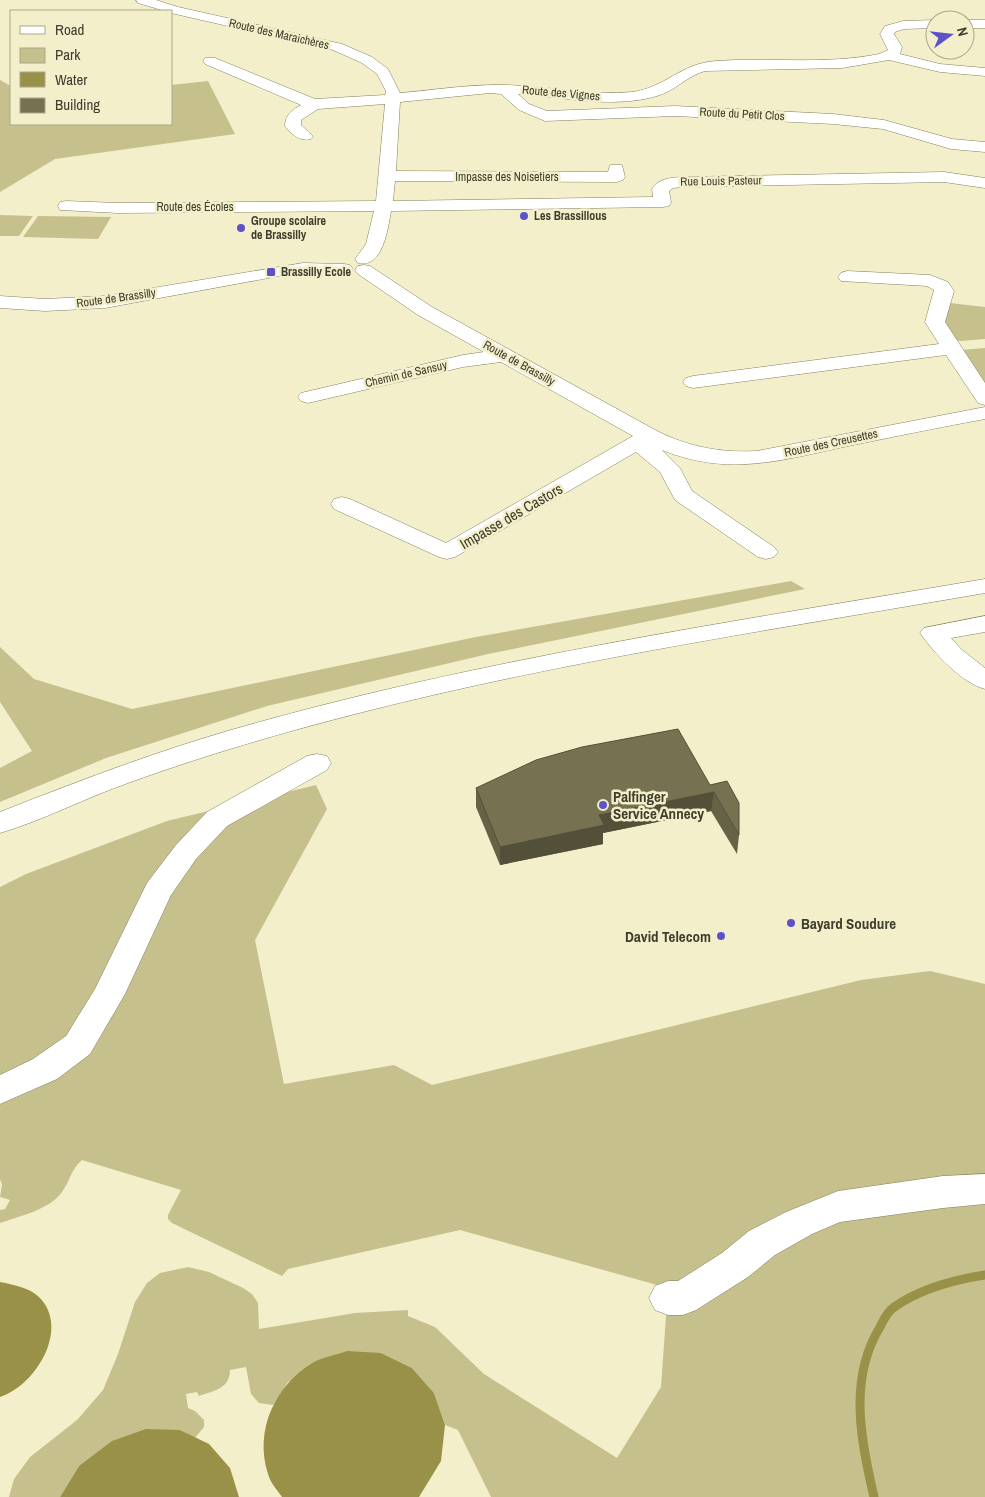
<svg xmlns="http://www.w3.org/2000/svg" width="985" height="1497" font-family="'Archivo Narrow',sans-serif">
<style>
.green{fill:#c6c08d}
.water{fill:#9a9148}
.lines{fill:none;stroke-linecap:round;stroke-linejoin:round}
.stream{stroke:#9a9148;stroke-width:9}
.minor-casing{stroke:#83805e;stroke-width:1}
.highway-casing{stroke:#83805e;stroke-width:1}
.minor{fill:#fff;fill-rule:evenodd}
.highway{fill:#fff;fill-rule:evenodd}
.wall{fill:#656246}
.shaded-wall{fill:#535039}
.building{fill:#767251;stroke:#535039}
.poi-dot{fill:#5e52cb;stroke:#f3efca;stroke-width:2}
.labels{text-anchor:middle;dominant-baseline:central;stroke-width:5;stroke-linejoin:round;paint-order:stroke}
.far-street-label{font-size:12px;fill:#3f3d2e;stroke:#f3efca}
.far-poi-label{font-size:12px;font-weight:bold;fill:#3f3d2e;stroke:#f3efca;text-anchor:start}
.street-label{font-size:15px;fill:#3f3d2e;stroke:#f3efca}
.poi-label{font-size:15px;font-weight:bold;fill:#3f3d2e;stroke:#f3efca;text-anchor:start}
</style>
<rect width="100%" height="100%" fill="#f3efca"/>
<g class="green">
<polygon points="0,80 11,86 11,124 171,124 171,85 208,81 235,134 55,159 0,192"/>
<polygon points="0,215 33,216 19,236 0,236"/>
<polygon points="38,216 111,217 98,239 23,237"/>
<polygon points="950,303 985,307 985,339 961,341 953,340 941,324"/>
<polygon points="985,348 985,385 961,350"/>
<polygon points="791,581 805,589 488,654 267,706 106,758 0,802 0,768 32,751 0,702 0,647 34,679 132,709 476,637"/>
<path d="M 316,785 L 327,809 L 255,940 L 284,1084 L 394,1065 L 432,1085 L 861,980 L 930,971 L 985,984 L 985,1497 L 491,1497 L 458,1430 L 445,1425 L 434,1393 L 412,1368 L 381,1353 L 288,1382 L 273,1405 L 259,1403 L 251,1394 L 246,1367 L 230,1370 C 230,1389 213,1391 199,1396 L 197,1392 L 186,1394 L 188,1408 L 195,1411 L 204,1420 L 204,1427 L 195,1438 L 180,1430 L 79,1466 L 60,1497 L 9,1497 L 14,1479 L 30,1457 L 77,1420 L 103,1390 L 118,1354 L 135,1302 L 147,1283 L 160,1273 L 188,1267 L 209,1272 L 243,1288 L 252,1294 L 258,1303 L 259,1329 L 355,1313 L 408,1310 L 408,1316 L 435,1327 L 484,1374 L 617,1458 L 661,1387 L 668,1288 L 460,1230 L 288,1269 L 282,1276 L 172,1223 L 168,1219 L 168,1215 L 181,1190 L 82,1160 C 71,1169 70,1181 62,1192 C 49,1210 20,1216 0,1223 L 0,1210 L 5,1209 L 10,1200 L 0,1197 L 2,1185 L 0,1179 L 0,887 L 26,874 L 167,821 Z"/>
</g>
<g class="water">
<path d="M 0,1282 C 14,1285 28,1287 39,1297 C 71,1329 35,1386 0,1397 Z"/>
<path d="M 347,1351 L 381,1353 L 412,1368 L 434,1393 L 445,1425 L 441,1461 L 419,1497 L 282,1497 C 277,1490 270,1482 268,1474 C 254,1430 275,1385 314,1362 C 323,1357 336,1355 347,1351 Z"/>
<polygon points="146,1429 180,1430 209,1444 230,1468 239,1497 60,1497 79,1466 112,1441"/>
</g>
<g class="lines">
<path class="stream" d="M 874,1497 C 861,1441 848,1379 880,1327 C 883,1321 887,1312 893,1308 C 919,1289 953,1280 985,1275"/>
<defs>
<g id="minor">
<path d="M 136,0 L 156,0 L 178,7 L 342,44 L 372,57 L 388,69 L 400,93 C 435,90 471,84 506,85 C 548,86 590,96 632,92 C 665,88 681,63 716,61 C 771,57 825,65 879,54 L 888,50 L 880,34 L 885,26 L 903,21 L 935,20 L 935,28 L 904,29 L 895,32 L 894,34 L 902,47 L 900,54 L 940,64 L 985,68 L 985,76 L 940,72 L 889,60 L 842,68 L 705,71 C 687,76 675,91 657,96 C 612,109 564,97 518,94 L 529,104 L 547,111 L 675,106 L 833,114 L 884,120 L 952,139 L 985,142 L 985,152 L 951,149 L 883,129 L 833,124 L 675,116 L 545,121 L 519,110 L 501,94 L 490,93 L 400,102 L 396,171 L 608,172 L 610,165 L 622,165 L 625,177 L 623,180 L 617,182 L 395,181 L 393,201 L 653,197 L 652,189 C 659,178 670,178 682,177 L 944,172 L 985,178 L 985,188 L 944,182 L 682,187 L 673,188 L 669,191 L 671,202 L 669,206 L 663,207 L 391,211 C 388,228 383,269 358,263 L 355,259 L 366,244 L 374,211 L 118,213 L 60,210 L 58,206 L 60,202 L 66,201 L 118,203 L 376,201 L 385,104 L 318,109 L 301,120 L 301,125 L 313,136 L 311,139 C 300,142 291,134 285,126 C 285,115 292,110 301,105 L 205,64 L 203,61 L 205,58 L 215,58 L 315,99 L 385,95 L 386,91 L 377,74 L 362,63 L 333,50 L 171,13 L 171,11 L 165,11 L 138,3 Z"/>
<rect x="965" y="20" width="20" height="8"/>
<polygon points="303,263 344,264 350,265 353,269 350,273 344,274 303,273 285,275 105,308 45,311 0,308 0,296 45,299 105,296"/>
<path d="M 364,265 L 370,266 L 432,307 L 657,431 C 689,447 721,453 757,451 L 985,407 L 985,419 C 941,427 897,436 853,445 C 785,459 731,478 662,450 L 680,468 L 692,491 L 774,547 L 778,552 L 774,557 L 766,559 L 758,557 L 675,500 L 660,472 L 636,452 L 455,557 L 447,559 L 439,557 L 334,509 L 331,504 L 334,499 L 342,497 L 350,499 L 446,543 L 633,436 L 501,362 L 463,367 L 308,403 L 301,401 L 298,397 L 301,393 L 463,355 L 484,352 L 418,315 L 358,274 L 355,270 L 358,266 Z"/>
<polygon points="847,271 930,275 948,282 954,291 945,322 985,383 985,405 978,403 946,355 693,388 686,386 683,382 686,378 693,376 939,344 925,322 934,290 927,286 841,281 838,277 841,273"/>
<path d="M 985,616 L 985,632 L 951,638 L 961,649 L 985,668 L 985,689 C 962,683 934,653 920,633 L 924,628 Z"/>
<polygon points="317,754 327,756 331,763 327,770 227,826 196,859 171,895 125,994 90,1054 57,1079 0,1104 0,1075 33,1059 66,1036 95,989 147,883 176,845 207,812 307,756"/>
<polygon points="985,1174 985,1204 943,1208 840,1222 812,1234 775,1255 748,1277 696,1310 683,1315 668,1315 655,1310 649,1298 655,1286 668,1281 678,1281 722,1253 749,1231 786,1212 838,1191 943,1176"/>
</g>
<path id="highway" d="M 985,579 L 985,593 C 777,629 567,660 363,712 C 284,732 205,755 128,783 C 85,798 44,820 0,833 L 0,812 C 76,782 152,753 231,730 C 477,659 732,622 985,579 Z"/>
</defs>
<use href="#minor" class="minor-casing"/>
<use href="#highway" class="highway-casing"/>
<use href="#minor" class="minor"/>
<use href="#highway" class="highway"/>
</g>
<polygon class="wall" points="710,785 739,835 737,854 711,811 603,833 603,844 500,865 476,807 476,788"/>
<polygon class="shaded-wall" points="714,792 711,811 603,833 603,844 500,865 500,847 599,815"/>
<polygon class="building" points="678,729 710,785 727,781 739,803 739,835 714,792 599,815 604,825 500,847 476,788 536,760 582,747"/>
<g class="poi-dot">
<circle cx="524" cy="216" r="5"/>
<circle cx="241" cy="228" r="5"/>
<rect x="266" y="267" width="10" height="10" rx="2.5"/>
<circle cx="603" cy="805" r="5"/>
<circle cx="791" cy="923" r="5"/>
<circle cx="721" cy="936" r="5"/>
</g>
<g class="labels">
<g class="far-street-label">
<text transform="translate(279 34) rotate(13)">Route des Maraichères</text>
<text transform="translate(561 93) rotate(5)">Route des Vignes</text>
<text transform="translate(742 114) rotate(3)">Route du Petit Clos</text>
<text x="507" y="177">Impasse des Noisetiers</text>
<text transform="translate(721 181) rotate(-1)">Rue Louis Pasteur</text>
<text x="195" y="207">Route des Écoles</text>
<text transform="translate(116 298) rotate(-8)">Route de Brassilly</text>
<text transform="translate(519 363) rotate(29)">Route de Brassilly</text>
<text transform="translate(406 374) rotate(-13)">Chemin de Sansuy</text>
<text transform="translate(831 443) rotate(-12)">Route des Creusettes</text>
</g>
<g class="far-poi-label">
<text x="534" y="216">Les Brassillous</text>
<text x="251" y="221">Groupe scolaire<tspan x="251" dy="14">de Brassilly</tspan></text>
<text x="281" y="272">Brassilly Ecole</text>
</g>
<g class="street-label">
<text transform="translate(511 516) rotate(-30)">Impasse des Castors</text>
</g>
<g class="poi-label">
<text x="613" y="796">Palfinger<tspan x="613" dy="17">Service Annecy</tspan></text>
<text x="801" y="923">Bayard Soudure</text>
<text x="711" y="936" text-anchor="end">David Telecom</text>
</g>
</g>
<rect x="10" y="10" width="162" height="115" fill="#f3efca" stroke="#aba88c"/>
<rect x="20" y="26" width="25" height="8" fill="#ffffff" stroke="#aba88c"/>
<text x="55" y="35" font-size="15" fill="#3f3d2e">Road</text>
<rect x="20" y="48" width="25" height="15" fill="#c6c08d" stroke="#aba88c"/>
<text x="55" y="60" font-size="15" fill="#3f3d2e">Park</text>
<rect x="20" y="72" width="25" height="15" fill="#9a9148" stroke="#aba88c"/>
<text x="55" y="85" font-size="15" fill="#3f3d2e">Water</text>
<rect x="20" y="98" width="25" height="15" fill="#767251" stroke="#aba88c"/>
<text x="55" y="110" font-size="15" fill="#3f3d2e">Building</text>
<g transform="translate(950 35) rotate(75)"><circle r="24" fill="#f3efca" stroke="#aba88c"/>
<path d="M0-4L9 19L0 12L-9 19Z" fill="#5e52cb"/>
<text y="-8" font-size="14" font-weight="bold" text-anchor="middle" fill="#3f3d2e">N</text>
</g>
</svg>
